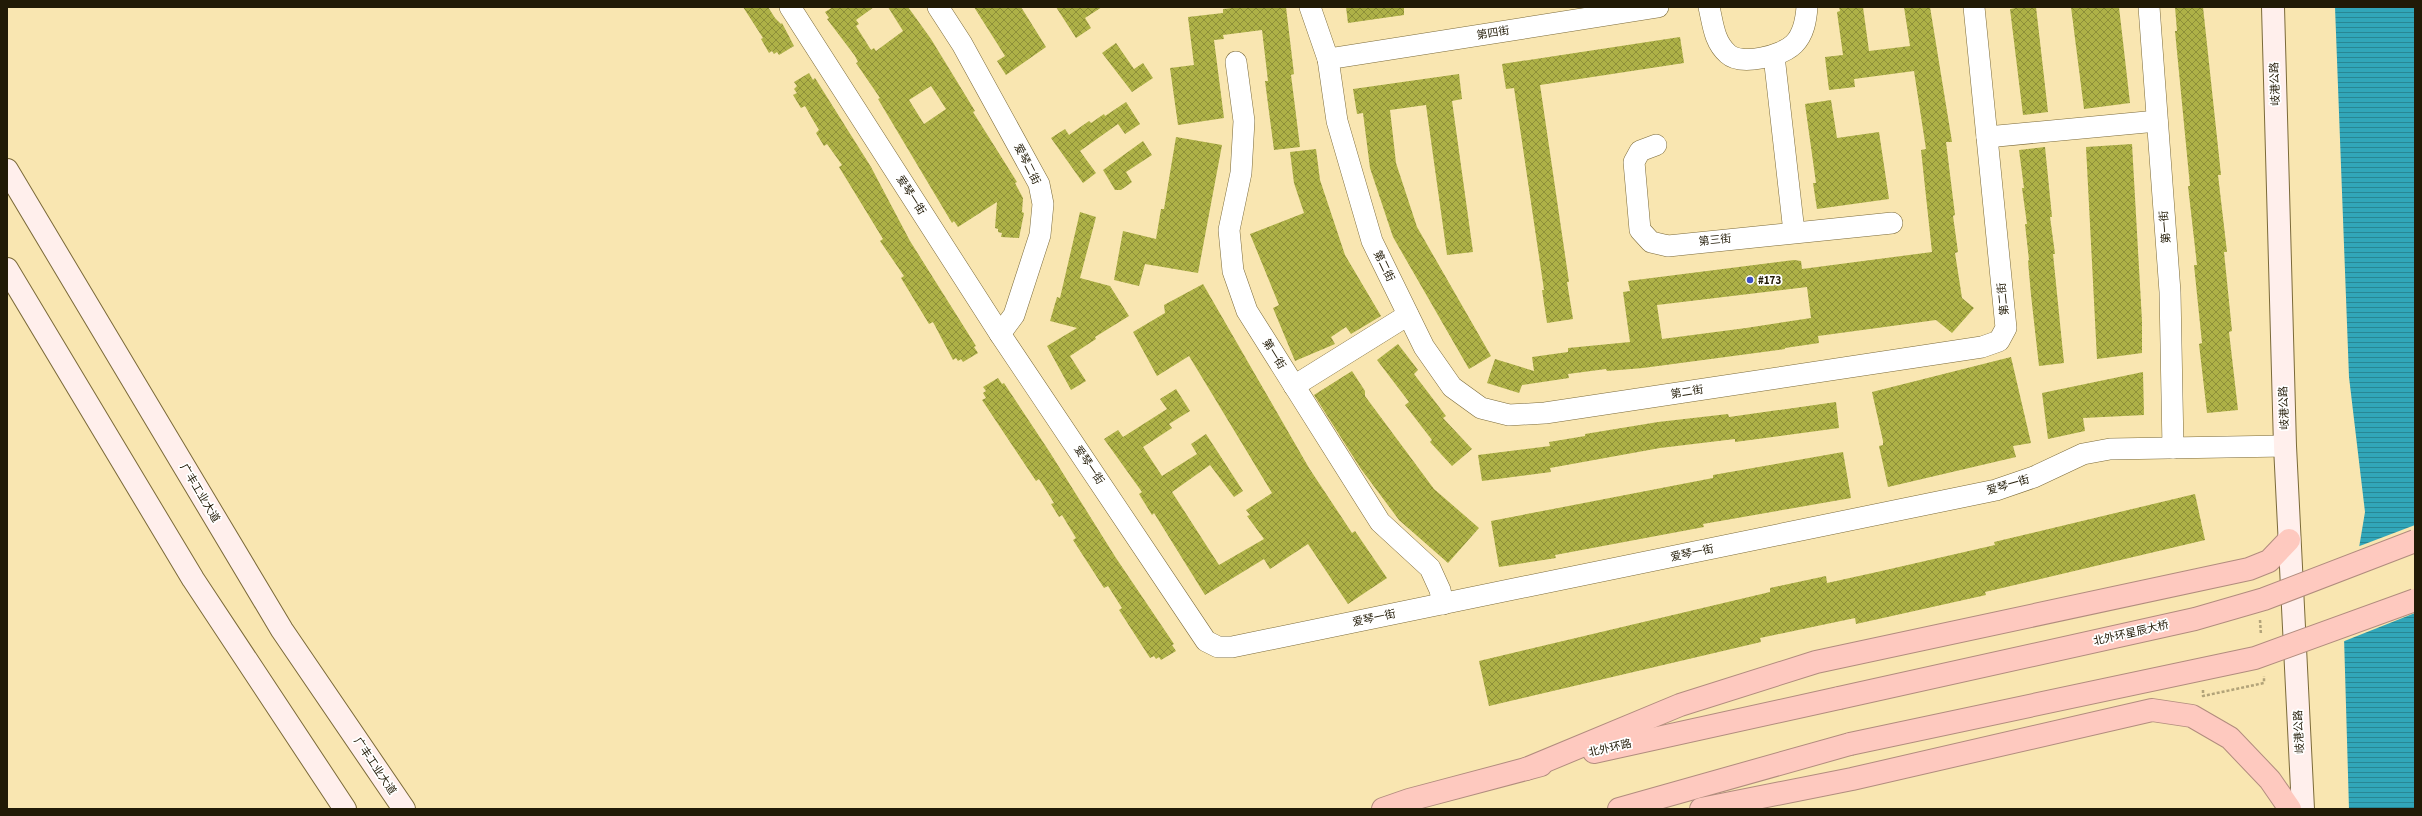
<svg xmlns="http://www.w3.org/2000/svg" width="2422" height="816" font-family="'Source Sans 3','Noto Sans SC',sans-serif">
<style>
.water{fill:url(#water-rules)}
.pier{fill:#f9e6b1}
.building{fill:url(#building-cross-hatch);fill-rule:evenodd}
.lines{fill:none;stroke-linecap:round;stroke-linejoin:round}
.street-casing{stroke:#7b6a39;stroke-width:22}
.secondary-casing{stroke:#7b6a39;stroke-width:24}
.highway-casing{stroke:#b18c7e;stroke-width:24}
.path{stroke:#b2a379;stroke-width:2.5;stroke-dasharray:3 2;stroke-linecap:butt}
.street{stroke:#fff;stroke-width:21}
.secondary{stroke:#ffefec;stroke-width:22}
.highway{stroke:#fec9bf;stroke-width:22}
.highway-bridge-casing{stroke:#b18c7e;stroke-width:24;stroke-linecap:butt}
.highway-bridge{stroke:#fec9bf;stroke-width:22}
.poi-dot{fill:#3d50c3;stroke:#fff;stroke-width:1.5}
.labels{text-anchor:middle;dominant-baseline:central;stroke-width:3.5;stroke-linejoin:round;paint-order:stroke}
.street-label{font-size:11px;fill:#211a06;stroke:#fff}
.poi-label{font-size:11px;font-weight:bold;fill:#211a06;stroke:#fff;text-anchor:start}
</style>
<defs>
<pattern id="water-rules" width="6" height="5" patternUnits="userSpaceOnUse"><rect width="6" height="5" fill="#31a6b9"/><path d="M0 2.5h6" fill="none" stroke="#298694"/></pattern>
<pattern id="building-cross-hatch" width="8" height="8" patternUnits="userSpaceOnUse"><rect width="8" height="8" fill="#aeb147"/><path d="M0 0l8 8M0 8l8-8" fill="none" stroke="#8d8f39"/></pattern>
</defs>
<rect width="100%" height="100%" fill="#f9e6b1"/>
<polygon class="water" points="2335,7 2415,7 2415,809 2349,809 2344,637 2365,512 2349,377"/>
<polygon class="pier" points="2415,525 2415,613 2342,642 2357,547"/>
<g class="building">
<polygon points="743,7 768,7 775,18 781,24 782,23 794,46 779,55 777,52 774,54 772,51 769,53 761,39 763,38"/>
<path d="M 833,7 L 874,7 L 856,20 L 859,24 L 856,26 L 871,50 L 874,48 L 876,51 L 903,31 L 888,7 L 908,7 L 931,39 L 975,111 L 973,112 L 1017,182 L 1015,183 L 1023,198 L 1022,212 L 1024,213 L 1019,238 L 1001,237 L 1002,233 L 998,232 L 998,229 L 995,228 L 997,202 L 958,227 L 954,221 L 952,223 L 878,99 L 880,98 L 856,63 L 858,62 L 855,56 L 827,19 L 829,18 L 825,12 ZM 931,86 L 946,109 L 924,124 L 909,100 Z"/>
<polygon points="974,7 1021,7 1046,47 1006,75 997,61 1005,56"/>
<polygon points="1056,7 1102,7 1085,18 1091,28 1076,38"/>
<polygon points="1241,7 1286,7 1294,74 1291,75 1300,147 1274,150 1265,81 1268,81 1262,30 1223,35 1224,39 1214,40 1224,118 1178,125 1170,68 1194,65 1188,17 1223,13 1223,9"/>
<polygon points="1346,7 1404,7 1404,15 1348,23"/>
<path d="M 1839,7 L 1863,7 L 1869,51 L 1910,46 L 1904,7 L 1930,7 L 1952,142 L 1946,142 L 1955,215 L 1953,216 L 1958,252 L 1955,253 L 1962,298 L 1974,308 L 1952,333 L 1936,320 L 1818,336 L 1819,343 L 1785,348 L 1785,349 L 1643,368 L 1607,371 L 1606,369 L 1568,374 L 1569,378 L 1522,385 L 1519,393 L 1487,383 L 1495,359 L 1534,371 L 1532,357 L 1568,352 L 1568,348 L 1630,342 L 1623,292 L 1630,291 L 1628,281 L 1794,260 L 1801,261 L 1802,269 L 1932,252 L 1921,150 L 1926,149 L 1914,71 L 1854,79 L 1855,87 L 1829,90 L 1825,57 L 1843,55 L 1837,12 L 1840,11 ZM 1807,287 L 1811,318 L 1746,328 L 1662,339 L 1657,305 Z"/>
<polygon points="2021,7 2036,7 2048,112 2023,115 2010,9"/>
<polygon points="2071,7 2119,7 2130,103 2084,109"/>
<polygon points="2175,7 2203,7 2221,175 2218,175 2227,252 2224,252 2232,331 2229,332 2238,410 2207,413 2199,344 2202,343 2194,265 2197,265 2188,186 2190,186 2175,31 2177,31"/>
<polygon points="1680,37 1684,63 1540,85 1569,282 1567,282 1573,319 1547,323 1542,290 1544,290 1514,88 1506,89 1502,64"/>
<polygon points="1116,43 1134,69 1143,63 1153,78 1132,92 1102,53"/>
<polygon points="809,73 813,80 815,78 871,167 910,241 976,346 974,347 978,353 963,362 961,359 958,361 956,358 953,360 933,322 929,324 901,278 904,276 880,241 883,239 839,167 842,165 827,144 824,146 816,133 819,130 813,120 805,106 801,108 793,95 797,93 794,89 797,86 794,82"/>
<polygon points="1459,74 1462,99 1452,101 1473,252 1447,255 1426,105 1390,110 1396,163 1417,227 1491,356 1469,369 1393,237 1370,168 1363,113 1357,114 1353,89"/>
<polygon points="1831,100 1837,138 1879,132 1889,199 1817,209 1813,183 1816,183 1805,104"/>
<polygon points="1126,102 1140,124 1125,134 1118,124 1080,151 1096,173 1083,183 1051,138 1065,129 1069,135 1089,121 1091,123 1104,114 1105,116"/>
<polygon points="1176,137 1222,145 1198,273 1145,264 1139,286 1114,280 1123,231 1156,239 1161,209 1164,209"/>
<polygon points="1143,141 1152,155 1126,172 1132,182 1121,190 1115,190 1103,170"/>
<polygon points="2132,144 2142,321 2142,353 2097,359 2086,147"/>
<polygon points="2045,147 2052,217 2050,217 2055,254 2053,254 2064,363 2039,366 2031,295 2028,261 2029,260 2025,224 2027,224 2022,188 2024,188 2019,150"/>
<polygon points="1316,149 1320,180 1345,255 1381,316 1351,334 1346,327 1331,337 1335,344 1295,361 1273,308 1279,305 1250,234 1304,213 1294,183 1290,152"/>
<polygon points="1080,212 1096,217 1080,278 1110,286 1129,316 1095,337 1096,339 1070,356 1086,381 1071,390 1047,346 1077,328 1050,321 1057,297 1060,298"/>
<polygon points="1203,284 1309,468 1352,533 1355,531 1387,578 1348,604 1308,544 1270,569 1264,559 1205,595 1154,513 1152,515 1139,494 1142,492 1104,439 1118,430 1123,437 1167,409 1160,399 1176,389 1190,411 1169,424 1172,428 1143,447 1162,476 1197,454 1191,444 1206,434 1243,491 1234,497 1210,465 1172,492 1219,565 1264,539 1247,516 1250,515 1246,510 1272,493 1189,356 1157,376 1133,332 1165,313 1164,305"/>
<polygon points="1398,344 1418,370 1414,374 1446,416 1443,418 1472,449 1452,466 1430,442 1432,440 1405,405 1409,402 1377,360"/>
<polygon points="2011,357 2031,443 2013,446 2016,457 1888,487 1879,446 1883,445 1883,441 1872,392"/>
<polygon points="1352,371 1365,391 1365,396 1434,489 1479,528 1448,563 1399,520 1361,469 1314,395"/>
<polygon points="2143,372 2144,415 2083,418 2085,431 2048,439 2042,393"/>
<polygon points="998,378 1002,384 1004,383 1049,451 1116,558 1174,644 1172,645 1176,651 1161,660 1159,657 1156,659 1154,656 1150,658 1119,610 1122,608 1108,586 1104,588 1073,540 1076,538 1062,515 1059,517 1051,504 1054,503 1039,479 1036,481 982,400 986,398 983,393 986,391 983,387"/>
<polygon points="1836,402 1839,428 1735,442 1735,439 1660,448 1550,468 1551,472 1482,481 1478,455 1550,446 1549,442 1585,436 1585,434 1658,422 1728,414 1729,417"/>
<polygon points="1843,452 1851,498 1703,524 1704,527 1555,555 1556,558 1499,567 1491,521 1713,478 1713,475"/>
<polygon points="2195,494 2205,540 1985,592 1986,595 1856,624 1855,618 1760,638 1761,642 1489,706 1479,661 1770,592 1770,588 1826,576 1827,583 1877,572 1995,545 1994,542"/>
</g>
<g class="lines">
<defs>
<g id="street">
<polyline points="790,7 1000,334 1206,641 1218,647 1232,647 1996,490 2034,477 2083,454 2110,449 2285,446"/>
<polyline points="938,7 962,44 1039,184 1043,204 1040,235 1014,315 1000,334"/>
<polyline points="1310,7 1328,59 1337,121 1372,241 1424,347 1452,387 1481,408 1509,415 1545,413 1982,347 1999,341 2006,328 1974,7"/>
<path d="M 1709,7 C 1713,24 1714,42 1728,54 C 1741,66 1782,56 1794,44 C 1804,34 1806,20 1807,7"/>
<polyline points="2149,7 2170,292 2173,448"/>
<polyline points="1774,56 1794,232"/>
<polyline points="1328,59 1658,7"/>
<polyline points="1236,62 1244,121 1241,173 1229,230 1233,271 1247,311 1380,522 1430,568 1440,590 1443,604"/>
<polyline points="1987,137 2157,121"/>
<polyline points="1656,145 1640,151 1634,162 1640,230 1651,242 1668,246 1892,223"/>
<polyline points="1294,386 1408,315"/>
</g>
<g id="secondary">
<polyline points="2273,7 2285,446 2303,809"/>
<polyline points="7,170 282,630 404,809"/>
<polyline points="7,269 193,579 345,809"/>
</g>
<g id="highway">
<polyline points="1594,752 1839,698"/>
<polyline points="1526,769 1680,705 1816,662 2249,569 2269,561 2289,540"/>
<polyline points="1383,809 1409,800 1541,765"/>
<polyline points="1619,809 1850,744"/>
<polyline points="1701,809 1852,779 2152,710 2192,716 2230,738 2270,780 2290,809"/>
</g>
</defs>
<use href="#street" class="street-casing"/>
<use href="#secondary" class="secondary-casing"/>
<use href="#highway" class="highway-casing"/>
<g class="path">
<polyline points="2260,620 2261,635"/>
<polyline points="2203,690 2203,696 2264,683 2264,676"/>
</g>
<use href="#street" class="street"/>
<use href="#secondary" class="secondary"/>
<use href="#highway" class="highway"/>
<defs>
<g id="highway-bridge">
<polyline points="1839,698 2195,619 2264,599 2415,541"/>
<polyline points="1850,744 2255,658 2415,600"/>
</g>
</defs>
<use href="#highway-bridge" class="highway-bridge-casing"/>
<use href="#highway-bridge" class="highway-bridge"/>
</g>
<circle class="poi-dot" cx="1750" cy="280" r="4"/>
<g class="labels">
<g class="street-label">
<text transform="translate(1493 33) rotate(-9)">第四街</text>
<text transform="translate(2275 84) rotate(-92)">岐港公路</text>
<text transform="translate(1027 164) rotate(63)">爱琴二街</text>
<text transform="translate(911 195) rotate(57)">爱琴一街</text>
<text transform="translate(2165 227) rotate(-95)">第一街</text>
<text transform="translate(1715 240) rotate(-6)">第三街</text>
<text transform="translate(1384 266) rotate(64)">第二街</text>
<text transform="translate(2003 299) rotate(-96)">第二街</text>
<text transform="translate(1274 354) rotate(58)">第一街</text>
<text transform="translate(1687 392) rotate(-9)">第二街</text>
<text transform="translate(2284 408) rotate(-92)">岐港公路</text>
<text transform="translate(1089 465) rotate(56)">爱琴一街</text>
<text transform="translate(2008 485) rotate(-16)">爱琴一街</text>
<text transform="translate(200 493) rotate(59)">广丰工业大道</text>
<text transform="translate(1692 553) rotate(-12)">爱琴一街</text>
<text transform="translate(1374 618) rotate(-12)">爱琴一街</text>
<text transform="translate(2131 633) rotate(-13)">北外环星辰大桥</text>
<text transform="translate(2299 732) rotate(-93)">岐港公路</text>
<text transform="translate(1610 748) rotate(-13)">北外环路</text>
<text transform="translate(375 766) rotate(56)">广丰工业大道</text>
</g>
<g class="poi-label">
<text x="1758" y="280">#173</text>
</g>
</g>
<rect width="2422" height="816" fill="none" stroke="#211a06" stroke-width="16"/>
</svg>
